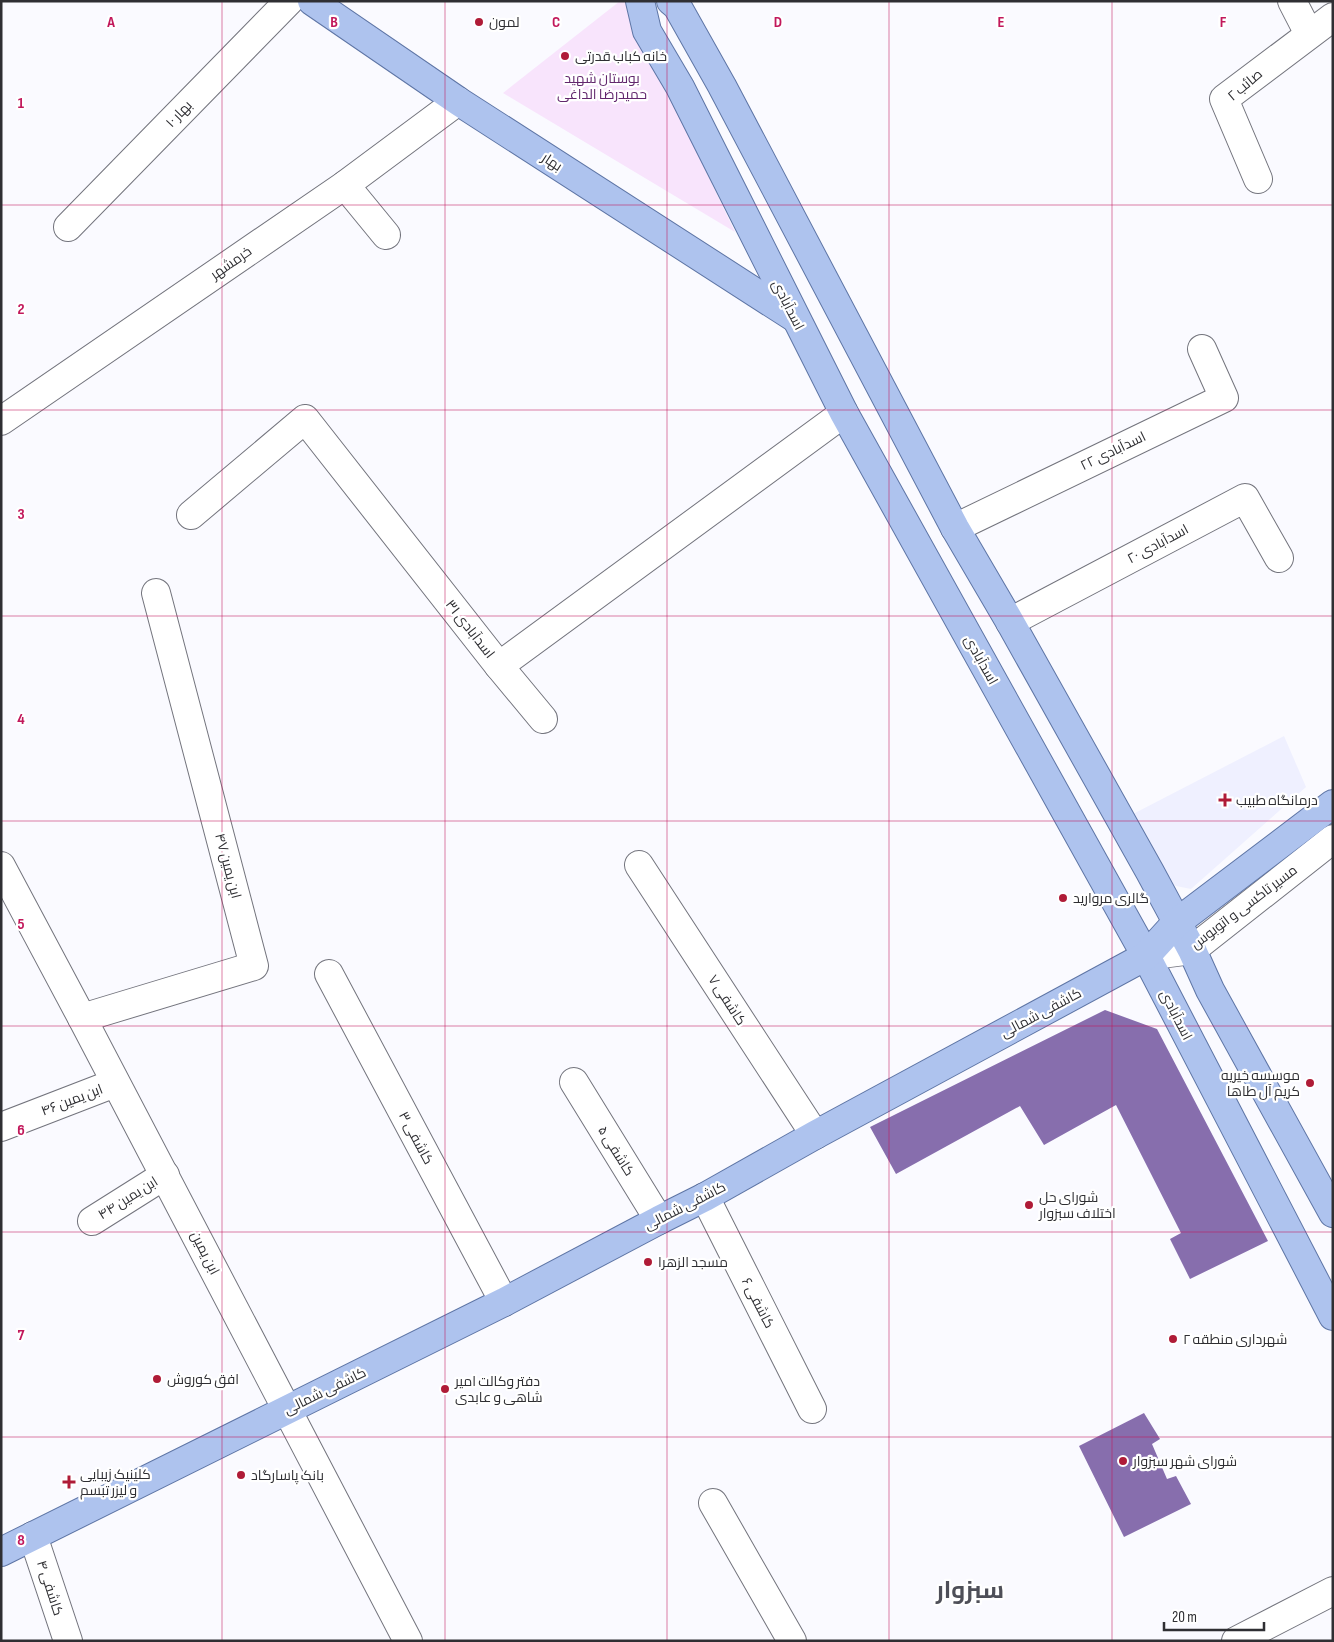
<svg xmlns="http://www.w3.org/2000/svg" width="1334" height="1642" font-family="'Sofia Sans Condensed',Cairo,sans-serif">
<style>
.built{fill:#eff0ff}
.green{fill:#f8e4fc}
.building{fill:#876ead}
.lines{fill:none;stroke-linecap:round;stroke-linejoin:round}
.minor-casing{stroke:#73747d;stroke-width:30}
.major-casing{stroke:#5e75a5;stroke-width:30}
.minor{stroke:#fff;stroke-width:28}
.major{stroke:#aec3ee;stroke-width:28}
.grid{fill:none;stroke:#c2185b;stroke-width:1;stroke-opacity:0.55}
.poi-dot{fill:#af1b37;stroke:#fff;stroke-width:2}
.labels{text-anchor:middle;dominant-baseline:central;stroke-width:4.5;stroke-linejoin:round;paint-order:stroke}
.poi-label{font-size:14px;fill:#2f2f33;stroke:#fff;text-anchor:start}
.park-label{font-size:14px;fill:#62276d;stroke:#fff}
.street-label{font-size:14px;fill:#2f2f33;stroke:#fff}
.town-label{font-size:24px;font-weight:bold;fill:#4e4f58;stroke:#fff}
.grid-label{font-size:16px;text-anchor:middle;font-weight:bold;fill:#c2185b;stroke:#fff;stroke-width:4.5;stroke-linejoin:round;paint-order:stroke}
</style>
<rect width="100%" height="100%" fill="#fafaff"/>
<polygon class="built" points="1284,736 1306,787 1191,889 1171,885 1133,814"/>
<polygon class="green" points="620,1 629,1 635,24 735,232 503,93"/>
<g class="building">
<polygon points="1105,1010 1157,1029 1268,1241 1190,1279 1170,1239 1181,1233 1116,1105 1044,1145 1020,1106 896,1174 870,1127"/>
<polygon points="1144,1413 1160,1439 1152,1444 1167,1479 1176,1476 1191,1504 1124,1537 1079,1446"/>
</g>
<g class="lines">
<defs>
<g id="minor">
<polyline points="1292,1 1309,34"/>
<polyline points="1258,179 1224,99 1333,17"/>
<polyline points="345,185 386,235"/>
<polyline points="68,227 289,1"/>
<polyline points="1,421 345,185 458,101"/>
<polyline points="191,515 305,419 499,666 844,413"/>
<polyline points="955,528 1224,398 1202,349"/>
<polyline points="1010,622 1245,498 1279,558"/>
<polyline points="499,666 543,719"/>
<polyline points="639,865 815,1135"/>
<polyline points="1,866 82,1018 408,1641"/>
<polyline points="1146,956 1192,950 1333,839"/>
<polyline points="329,974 504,1302"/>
<polyline points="82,1018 254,966 156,593"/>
<polyline points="574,1082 659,1220"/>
<polyline points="1,1127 115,1083"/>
<polyline points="705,1197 812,1409"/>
<polyline points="92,1221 165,1175"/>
<polyline points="713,1503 792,1641"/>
<polyline points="33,1536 68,1641"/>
<polyline points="1236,1641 1333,1591"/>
</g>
<g id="major">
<polyline points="312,1 458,101 795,318"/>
<polyline points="640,1 647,31 680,87 844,413 1146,956 1333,1316"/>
<polyline points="671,1 677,6 722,86 955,528 1010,622 1150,872 1192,950 1210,990 1333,1213"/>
<polyline points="1,1552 504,1302 659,1220 705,1197 815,1135 1146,956 1176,923 1333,804"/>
</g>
</defs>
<use href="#minor" class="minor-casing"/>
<use href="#major" class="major-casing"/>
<use href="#minor" class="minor"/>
<use href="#major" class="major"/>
</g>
<path class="grid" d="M 222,1 L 222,1641M 445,1 L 445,1641M 667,1 L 667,1641M 889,1 L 889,1641M 1112,1 L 1112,1641M 1,205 L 1333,205M 1,410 L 1333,410M 1,616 L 1333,616M 1,821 L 1333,821M 1,1026 L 1333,1026M 1,1232 L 1333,1232M 1,1437 L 1333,1437"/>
<g class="poi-dot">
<circle cx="479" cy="22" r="5"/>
<circle cx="565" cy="56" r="5"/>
<path d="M1222.5 792.5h5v5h5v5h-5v5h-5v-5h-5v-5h5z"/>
<circle cx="1063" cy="898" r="5"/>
<circle cx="1310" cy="1083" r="5"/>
<circle cx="1029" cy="1205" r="5"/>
<circle cx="648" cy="1262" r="5"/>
<circle cx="1173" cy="1339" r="5"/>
<circle cx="157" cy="1379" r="5"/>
<circle cx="445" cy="1389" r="5"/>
<circle cx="1123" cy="1461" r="5"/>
<circle cx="241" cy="1475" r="5"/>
<path d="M66.5 1474.5h5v5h5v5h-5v5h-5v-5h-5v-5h5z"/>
</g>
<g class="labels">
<g class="poi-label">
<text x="489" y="22">لمون</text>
<text x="575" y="56">خانه کباب قدرتی</text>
<text x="1236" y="800">درمانگاه طبیب</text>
<text x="1073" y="898">گالری مروارید</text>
<text x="1300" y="1075" text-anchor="end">موسسه خیریه<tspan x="1300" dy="16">کریم آل طاها</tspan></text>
<text x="1039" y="1197">شورای حل<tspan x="1039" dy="16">اختلاف سبزوار</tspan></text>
<text x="658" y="1262">مسجد الزهرا</text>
<text x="1183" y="1339">شهرداری منطقه ۲</text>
<text x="167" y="1379">افق کوروش</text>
<text x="455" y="1381">دفتر وکالت امیر<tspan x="455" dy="16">شاهی و عابدی</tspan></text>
<text x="1133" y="1461">شورای شهر سبزوار</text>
<text x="80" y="1474">کلینیک زیبایی<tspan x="80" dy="16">و لیزر تبسم</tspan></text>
<text x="251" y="1475">بانک پاسارگاد</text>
</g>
<g class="park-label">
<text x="602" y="78">بوستان شهید<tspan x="602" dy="16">حمیدرضا الداغی</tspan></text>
</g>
<g class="street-label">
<text transform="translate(1245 85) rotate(-40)">صائب ۲</text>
<text transform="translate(179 114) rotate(-46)">بهار ۱۰</text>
<text transform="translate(552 162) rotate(33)">بهار</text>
<text transform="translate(231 263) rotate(-35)">خرمشهر</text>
<text transform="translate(788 305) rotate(63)">اسدآبادی</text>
<text transform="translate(1113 451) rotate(-26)">اسدآبادی ۲۲</text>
<text transform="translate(1158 544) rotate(-28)">اسدآبادی ۲۰</text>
<text transform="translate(470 629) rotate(52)">اسدآبادی ۳۱</text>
<text transform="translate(981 660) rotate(61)">اسدآبادی</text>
<text transform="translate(228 866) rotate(75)">ابن یمین ۴۷</text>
<text transform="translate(1244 907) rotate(-37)">مسیر تاکسی و اتوبوس</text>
<text transform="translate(727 1000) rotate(57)">کاشفی ۷</text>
<text transform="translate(1041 1013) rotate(-28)">کاشفی شمالی</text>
<text transform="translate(1176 1015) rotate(63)">اسدآبادی</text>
<text transform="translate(72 1100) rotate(-21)">ابن یمین ۴۶</text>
<text transform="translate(416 1138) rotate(62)">کاشفی ۳</text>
<text transform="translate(616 1151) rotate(58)">کاشفی ۵</text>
<text transform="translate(128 1198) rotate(-32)">ابن یمین ۴۴</text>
<text transform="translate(685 1206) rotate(-27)">کاشفی شمالی</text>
<text transform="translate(205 1253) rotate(63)">ابن یمین</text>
<text transform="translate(758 1303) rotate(63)">کاشفی ۶</text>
<text transform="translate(325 1391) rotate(-26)">کاشفی شمالی</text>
<text transform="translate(50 1588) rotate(72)">کاشفی ۴</text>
</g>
<g class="town-label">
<text x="970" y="1590">سبزوار</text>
</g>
</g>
<g class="grid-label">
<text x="111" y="27">A</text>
<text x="334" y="27">B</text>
<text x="556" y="27">C</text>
<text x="778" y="27">D</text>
<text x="1001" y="27">E</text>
<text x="1223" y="27">F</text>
<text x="21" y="108">1</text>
<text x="21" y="314">2</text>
<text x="21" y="519">3</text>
<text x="21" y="724">4</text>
<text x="21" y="929">5</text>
<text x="21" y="1135">6</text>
<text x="21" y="1340">7</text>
<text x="21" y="1545">8</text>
</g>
<rect width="1334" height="1642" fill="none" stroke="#2f2f33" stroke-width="5"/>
<path d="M1164 1622v8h100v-8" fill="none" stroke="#2f2f33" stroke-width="2.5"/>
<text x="1172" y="1622" font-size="15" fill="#2f2f33" stroke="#ffffff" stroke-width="4" paint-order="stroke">20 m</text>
</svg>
